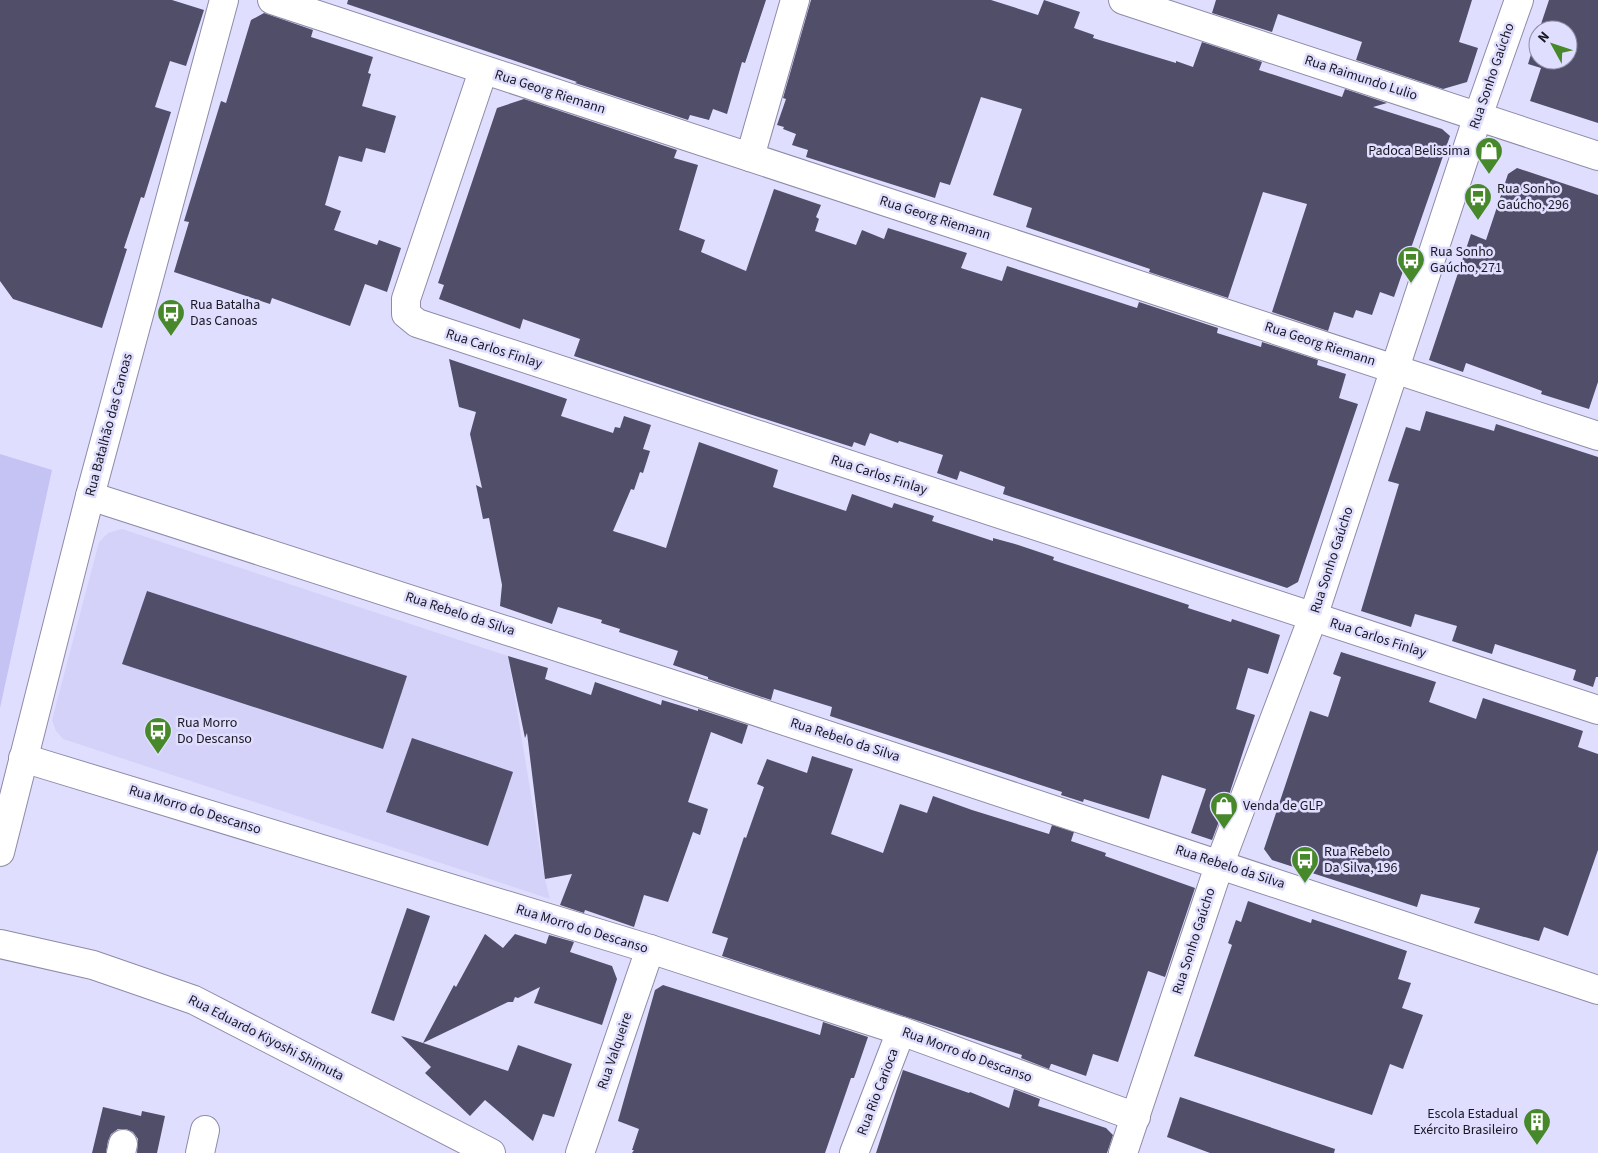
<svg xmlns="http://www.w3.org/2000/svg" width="1598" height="1153" font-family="'Source Sans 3',sans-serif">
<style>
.built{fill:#d4d2f9}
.green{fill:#c5c2f4}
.building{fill:#504e69}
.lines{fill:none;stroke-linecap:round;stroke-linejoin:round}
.street-casing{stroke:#8d8ba8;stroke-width:30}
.secondary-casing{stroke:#8d8ba8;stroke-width:30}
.street{stroke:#fff;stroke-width:28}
.secondary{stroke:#fff;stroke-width:28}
.labels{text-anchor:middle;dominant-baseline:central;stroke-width:5;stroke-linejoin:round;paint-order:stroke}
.street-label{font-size:14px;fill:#181722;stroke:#e0defe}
.poi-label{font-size:14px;fill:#181722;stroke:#e0defe;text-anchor:start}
</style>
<rect width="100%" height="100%" fill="#e0defe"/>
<polygon class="built" points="122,529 508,656 545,879 550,899 63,739 56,731 52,720 99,542 108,533"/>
<polygon class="green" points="0,454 52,470 0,708"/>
<g class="building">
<polygon points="0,0 172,0 204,10 186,66 170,61 155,107 171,112 144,198 141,197 124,248 127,249 102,328 13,299 0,281"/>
<polygon points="348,0 766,0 745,63 742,62 727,114 713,109 709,120 690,115 688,120 575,83 577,82 347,4"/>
<polygon points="811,0 991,0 1038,15 1044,0 1080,12 1074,28 1094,35 1093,38 1176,63 1176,61 1193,67 1202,42 1262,62 1259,70 1342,97 1345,89 1387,103 1373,107 1442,129 1450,136 1394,297 1380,292 1372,315 1356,310 1353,318 1334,312 1328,331 1272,312 1307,204 1263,192 1228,298 1149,272 1150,269 1026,227 1032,208 993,195 1022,109 981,97 950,185 940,182 935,198 806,157 808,150 792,145 796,134 783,129 784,127 777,125 786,99 783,98"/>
<polygon points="1216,0 1472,0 1459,42 1478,48 1467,82 1443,89 1356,60 1362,42 1278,14 1272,32 1212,13"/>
<polygon points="1549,0 1598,0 1598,123 1530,101 1541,68 1528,64 1538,32 1538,60 1568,60 1568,30 1539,30"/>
<polygon points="264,13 313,30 311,37 373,57 368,73 371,74 362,106 396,116 385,153 366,148 362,162 339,156 325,205 341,211 334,230 377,245 379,240 401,248 387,292 365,284 350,326 272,298 270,304 174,272 189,222 184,221 221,101 226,103 251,20"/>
<polygon points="524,99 677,150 674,158 698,165 679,230 705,240 701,252 746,271 774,189 821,205 816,217 819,219 815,231 856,245 862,230 884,239 888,228 967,253 961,268 1002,281 1007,266 1137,308 1139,302 1218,328 1217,333 1261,347 1262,342 1318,360 1317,365 1346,374 1339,398 1358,404 1298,582 1287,588 1003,494 1005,487 960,471 957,480 937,473 943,455 899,441 898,443 870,433 865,446 854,442 852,447 706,400 574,356 580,339 523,319 520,329 439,299 444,285 438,283 497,108"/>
<polygon points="1517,168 1598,195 1598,382 1589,409 1541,394 1542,391 1466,363 1463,372 1429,360 1471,234 1486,240 1508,174"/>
<polygon points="449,359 567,399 561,416 613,433 615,427 620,428 624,416 651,425 643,449 650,451 643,473 640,472 634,490 631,489 613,531 645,541 666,548 699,442 778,470 773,487 846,511 852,494 892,508 894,503 934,516 932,521 993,541 993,538 1015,544 1054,557 1053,560 1189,605 1188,608 1231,622 1232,619 1280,635 1268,674 1248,668 1236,709 1255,715 1230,792 1212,840 1191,833 1206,789 1162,775 1149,819 1084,799 1083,802 1061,795 1062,792 830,716 832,707 774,689 771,700 708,679 708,677 673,665 678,651 619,632 620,629 601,623 602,620 558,607 552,624 500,606 502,585 489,518 483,519 476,485 482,488 470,434 476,412 459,407"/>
<polygon points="1426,411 1494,431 1496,424 1598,457 1598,677 1596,677 1593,687 1573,680 1576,670 1495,644 1492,654 1452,641 1457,626 1415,614 1411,627 1361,611 1399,484 1388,481 1406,427 1420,431"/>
<polygon points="147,591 407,676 383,749 122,664"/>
<polygon points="1341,652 1436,682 1429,702 1476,719 1483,698 1583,731 1578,747 1598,754 1598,850 1568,936 1544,927 1539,941 1474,923 1480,908 1421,894 1417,907 1272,860 1264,849 1310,711 1328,717 1341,677 1333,674"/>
<polygon points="508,656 548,668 545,679 591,695 595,682 661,705 662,700 698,711 698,709 748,725 742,744 711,732 688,802 708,809 700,835 693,832 668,902 644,895 634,927 585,910 584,913 560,905 572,874 545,879 527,733 525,738"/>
<polygon points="412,738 513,772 488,846 386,812"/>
<polygon points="812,756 853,769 831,834 883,853 900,804 927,813 933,796 972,810 1049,834 1052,825 1074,832 1071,841 1106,853 1105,856 1195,888 1165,977 1148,971 1118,1062 1093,1054 1086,1076 1052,1064 1051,1064 1049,1069 1021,1058 1022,1055 722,956 728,938 712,933 744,837 746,838 764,787 757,784 767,759 807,773"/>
<polygon points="1248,901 1311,923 1312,919 1407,951 1398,979 1411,983 1402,1008 1423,1015 1403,1069 1390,1064 1372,1115 1194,1056 1232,945 1228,943 1236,920 1241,922"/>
<polygon points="407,908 430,916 394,1021 371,1013"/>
<polygon points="485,934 503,948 515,934 546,944 549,935 574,942 570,952 612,966 617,979 602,1025 534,1003 540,987 518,998 515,997 513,1002 508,1002 423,1043 508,1071 518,1045 572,1064 554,1117 543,1114 533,1141 485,1100 470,1116 425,1073 431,1067 401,1036 423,1043 454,985 456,987"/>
<polygon points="663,985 820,1035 823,1022 868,1037 854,1078 851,1078 825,1153 632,1153 634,1150 632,1150 639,1129 618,1121 655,990"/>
<polygon points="903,1070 969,1093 970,1092 1009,1108 1014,1089 1040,1099 1038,1106 1106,1128 1113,1135 1107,1153 876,1153"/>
<polygon points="1180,1097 1335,1149 1334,1153 1210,1153 1167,1137"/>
<polygon points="103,1107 141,1116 142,1111 165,1116 157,1153 137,1153 138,1139 133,1132 126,1129 118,1129 111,1134 108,1141 106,1153 92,1153"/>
</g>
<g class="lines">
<defs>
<g id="street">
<polyline points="272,0 1598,436"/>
<polyline points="1123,0 1598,156"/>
<polyline points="483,71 406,299 406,314 417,323 1598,710"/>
<polyline points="750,157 795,0"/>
<path d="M 90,496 C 594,657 1096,822 1598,990"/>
<polyline points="23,758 650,949 901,1031 1136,1117"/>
<polyline points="0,852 90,496 224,0"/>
<polyline points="0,944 93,965 194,1000 491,1153"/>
<polyline points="121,1153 123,1144"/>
<polyline points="200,1153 205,1130"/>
<polyline points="580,1153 650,949"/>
<polyline points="854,1153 901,1031"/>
</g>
<polyline id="secondary" points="1123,1153 1220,863 1313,617 1478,116 1519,0"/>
</defs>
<use href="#street" class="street-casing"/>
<use href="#secondary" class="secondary-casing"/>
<use href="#street" class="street"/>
<use href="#secondary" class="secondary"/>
</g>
<defs>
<symbol id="shop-pin" viewBox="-11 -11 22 30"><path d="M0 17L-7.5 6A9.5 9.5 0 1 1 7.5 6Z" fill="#47882a" stroke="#e0defe"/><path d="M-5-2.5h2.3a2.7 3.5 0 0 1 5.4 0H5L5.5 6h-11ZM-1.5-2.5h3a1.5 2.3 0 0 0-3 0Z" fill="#fff"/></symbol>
<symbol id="bus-pin" viewBox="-11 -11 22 30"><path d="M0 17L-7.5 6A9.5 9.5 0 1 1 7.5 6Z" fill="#47882a" stroke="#e0defe"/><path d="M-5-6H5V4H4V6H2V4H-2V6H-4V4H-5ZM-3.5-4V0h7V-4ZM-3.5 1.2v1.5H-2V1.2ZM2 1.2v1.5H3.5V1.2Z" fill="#fff"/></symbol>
<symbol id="building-pin" viewBox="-11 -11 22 30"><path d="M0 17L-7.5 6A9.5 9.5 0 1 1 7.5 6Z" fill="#47882a" stroke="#e0defe"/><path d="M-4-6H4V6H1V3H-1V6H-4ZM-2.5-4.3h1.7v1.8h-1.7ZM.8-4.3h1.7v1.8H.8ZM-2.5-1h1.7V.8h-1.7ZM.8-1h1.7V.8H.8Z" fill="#fff"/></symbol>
</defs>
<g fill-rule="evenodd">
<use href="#shop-pin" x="1473" y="135" width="32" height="43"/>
<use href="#bus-pin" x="1462" y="181" width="32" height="43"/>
<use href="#bus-pin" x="1395" y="244" width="32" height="43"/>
<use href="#bus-pin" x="155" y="297" width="32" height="43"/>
<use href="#bus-pin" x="142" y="715" width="32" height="43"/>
<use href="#shop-pin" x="1208" y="790" width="32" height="43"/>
<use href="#bus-pin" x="1289" y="844" width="32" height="43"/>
<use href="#building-pin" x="1521" y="1106" width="32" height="43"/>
</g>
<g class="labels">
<g class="street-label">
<text transform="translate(1492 76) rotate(-71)">Rua Sonho Gaúcho</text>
<text transform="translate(1361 78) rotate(18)">Rua Raimundo Lulio</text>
<text transform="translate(550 92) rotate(18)">Rua Georg Riemann</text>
<text transform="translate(935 218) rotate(18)">Rua Georg Riemann</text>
<text transform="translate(1320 344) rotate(18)">Rua Georg Riemann</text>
<text transform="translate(494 349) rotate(18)">Rua Carlos Finlay</text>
<text transform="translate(109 425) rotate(-75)">Rua Batalhão das Canoas</text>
<text transform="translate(879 475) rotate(18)">Rua Carlos Finlay</text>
<text transform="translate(1332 560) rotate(-72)">Rua Sonho Gaúcho</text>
<text transform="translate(460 614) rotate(18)">Rua Rebelo da Silva</text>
<text transform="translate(1378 638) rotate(18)">Rua Carlos Finlay</text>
<text transform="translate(845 740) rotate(18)">Rua Rebelo da Silva</text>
<text transform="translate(195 810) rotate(17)">Rua Morro do Descanso</text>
<text transform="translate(1230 867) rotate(18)">Rua Rebelo da Silva</text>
<text transform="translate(582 929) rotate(17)">Rua Morro do Descanso</text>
<text transform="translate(1194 941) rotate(-72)">Rua Sonho Gaúcho</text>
<text transform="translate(266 1038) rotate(27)">Rua Eduardo Kiyoshi Shimuta</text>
<text transform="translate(615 1051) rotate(-71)">Rua Valqueire</text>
<text transform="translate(967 1055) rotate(20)">Rua Morro do Descanso</text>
<text transform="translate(878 1092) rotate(-69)">Rua Rio Carioca</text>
</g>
<g class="poi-label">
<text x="1470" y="151" text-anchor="end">Padoca Belissima</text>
<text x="1497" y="189">Rua Sonho<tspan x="1497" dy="16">Gaúcho, 296</tspan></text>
<text x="1430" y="252">Rua Sonho<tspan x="1430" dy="16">Gaúcho, 271</tspan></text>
<text x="190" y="305">Rua Batalha<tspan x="190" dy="16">Das Canoas</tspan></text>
<text x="177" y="723">Rua Morro<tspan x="177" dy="16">Do Descanso</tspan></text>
<text x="1243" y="806">Venda de GLP</text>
<text x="1324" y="852">Rua Rebelo<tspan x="1324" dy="16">Da Silva, 196</tspan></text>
<text x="1518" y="1114" text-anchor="end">Escola Estadual<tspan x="1518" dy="16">Exército Brasileiro</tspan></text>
</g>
</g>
<g transform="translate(1553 45) rotate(310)"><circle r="24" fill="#e0defe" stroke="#908ea6"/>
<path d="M0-4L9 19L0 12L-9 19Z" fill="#47882a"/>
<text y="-8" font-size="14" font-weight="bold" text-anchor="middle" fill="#181722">N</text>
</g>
</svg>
